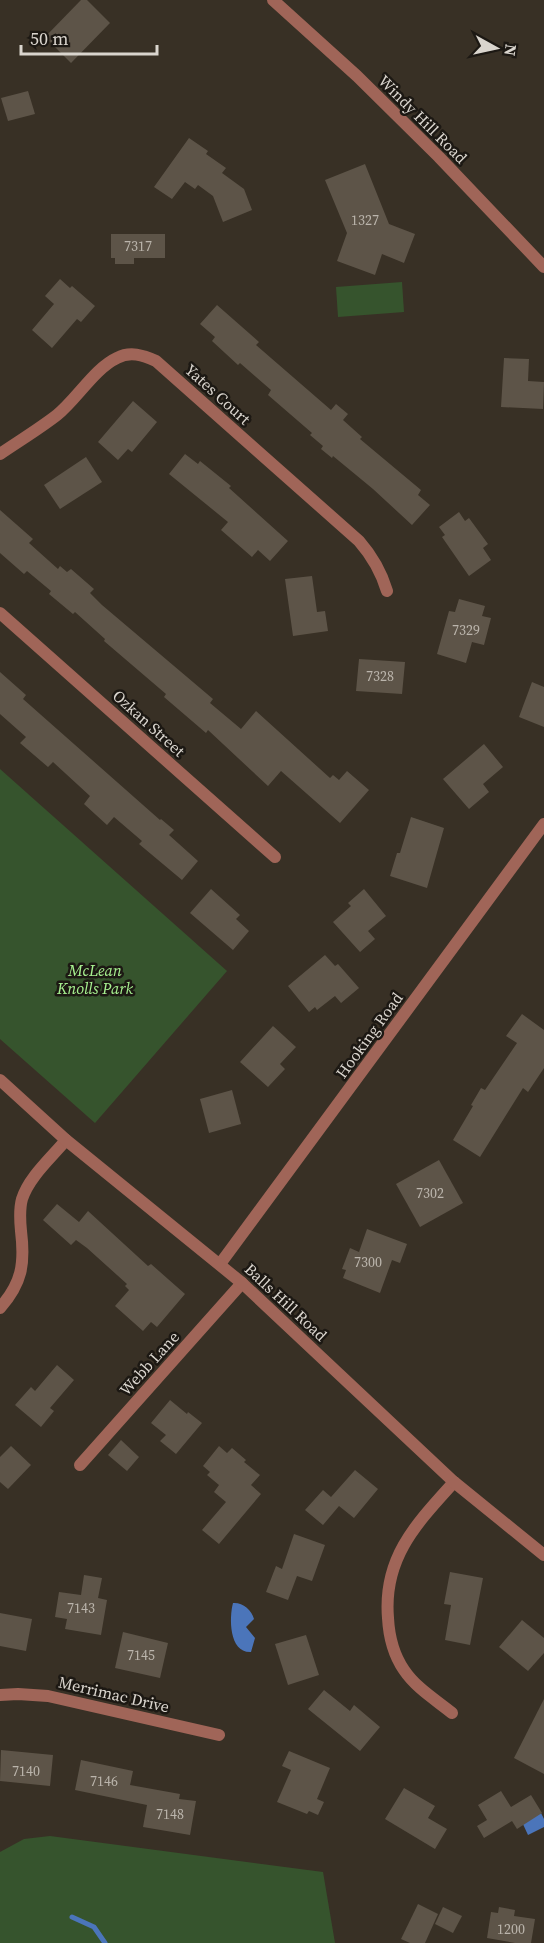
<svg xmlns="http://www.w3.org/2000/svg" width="544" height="1943" font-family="'Source Serif 4',serif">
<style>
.green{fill:#36542d}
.water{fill:#4b75ba}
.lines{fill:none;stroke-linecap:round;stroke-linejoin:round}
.stream{stroke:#4b75ba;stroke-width:5}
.building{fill:#5d5448}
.minor{stroke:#a06558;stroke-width:12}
.tertiary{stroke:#a06558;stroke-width:12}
.labels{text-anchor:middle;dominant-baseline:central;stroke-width:5;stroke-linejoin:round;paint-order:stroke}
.number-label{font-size:14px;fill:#bbb5ac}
.street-label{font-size:16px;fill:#dad5ce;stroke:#1c1813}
.park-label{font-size:16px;font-style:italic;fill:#a7f190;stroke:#1c1813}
</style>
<rect width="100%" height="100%" fill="#383025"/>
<g class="green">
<polygon points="402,282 404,312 338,317 336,287"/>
<polygon points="0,769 227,971 95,1123 0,1039"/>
<polygon points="50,1836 323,1872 335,1943 0,1943 0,1852 24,1839"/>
</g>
<g class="water">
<path d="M 233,1603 C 242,1602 252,1610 254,1619 L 246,1627 L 255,1638 L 251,1652 C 229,1653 229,1618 233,1603 Z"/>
<polygon points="541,1813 544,1819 544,1827 528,1835 522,1822"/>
</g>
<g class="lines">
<polyline class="stream" points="72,1917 94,1927 105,1943"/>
</g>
<g class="building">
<polygon points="81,0 87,0 110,23 71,63 45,37"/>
<polygon points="28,91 35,114 8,121 1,98"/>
<polygon points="189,138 208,151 206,154 226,168 222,173 244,189 252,210 223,222 213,196 198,185 195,189 185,182 172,199 154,187"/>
<polygon points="365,164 389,224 415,234 404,263 382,254 375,275 337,261 347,233 325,180"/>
<polygon points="111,234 165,234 165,258 134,258 134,264 115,264 115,258 111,258"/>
<polygon points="60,279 70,288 72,286 95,306 81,322 77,319 52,348 32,330 54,304 45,296"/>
<polygon points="217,305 259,342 256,345 331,410 336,404 348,414 343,420 362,437 360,439 421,490 418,495 430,505 412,525 373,489 333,456 332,458 321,449 323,446 310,435 312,433 268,395 271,390 240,363 238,365 212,341 215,337 200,324"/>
<polygon points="504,358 529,359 528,381 544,382 543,409 501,407"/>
<polygon points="133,401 157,422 132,452 128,449 118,460 98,442"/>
<polygon points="185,454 198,464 200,461 231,486 229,488 288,541 270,561 258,550 252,557 221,530 228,522 169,474"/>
<polygon points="86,457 102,482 60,509 44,485"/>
<polygon points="0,510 33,539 29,543 58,569 60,566 67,572 71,569 94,589 90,593 102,605 213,699 210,703 241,729 256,711 330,778 333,775 339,780 347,771 369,790 340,823 281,771 268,786 208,730 206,733 164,697 166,694 104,641 105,639 75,612 73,614 49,594 51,591 27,571 24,574 0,553"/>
<polygon points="459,512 465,521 469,518 488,544 483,548 491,560 469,576 442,537 445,535 439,527"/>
<polygon points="312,576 317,612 325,611 328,631 293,636 285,579"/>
<polygon points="459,599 485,606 482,616 491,618 484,645 472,642 466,663 437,654 449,611 455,612"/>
<polygon points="359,659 405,662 402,694 356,691"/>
<polygon points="0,672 26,695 23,699 160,820 161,819 174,830 169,835 198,861 182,880 139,844 142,841 114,817 107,825 84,804 90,796 53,762 48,767 20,743 26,737 0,714"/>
<polygon points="532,682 544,687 544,727 519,717"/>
<polygon points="484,744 503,767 483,784 489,792 469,809 443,779"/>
<polygon points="411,817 444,828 427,888 390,876 397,853 400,853"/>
<polygon points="211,889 240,915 236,919 249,931 233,950 190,913"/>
<polygon points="364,889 386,916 368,931 375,939 360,952 333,922 351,906 348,903"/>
<polygon points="325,955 335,966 338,964 359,988 341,1003 335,996 317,1010 315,1007 309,1012 288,986"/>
<polygon points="522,1014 544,1030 544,1068 528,1092 523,1088 480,1157 453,1140 473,1106 471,1105 481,1088 485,1090 517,1043 506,1036"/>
<polygon points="273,1026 296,1047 280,1064 285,1069 268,1087 240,1062"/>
<polygon points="232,1090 241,1124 209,1133 200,1099"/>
<polygon points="439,1160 463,1203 420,1227 396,1184"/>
<polygon points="57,1204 79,1222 88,1211 148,1266 151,1264 185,1294 157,1327 151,1322 143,1331 115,1306 129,1290 125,1286 127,1284 87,1248 76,1240 71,1245 43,1220"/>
<polygon points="367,1229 407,1244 400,1263 392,1260 380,1293 343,1278 346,1270 342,1269 350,1248 359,1252"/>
<polygon points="57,1365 74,1380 50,1408 54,1411 41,1427 15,1405 31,1387 35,1391"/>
<polygon points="170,1400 187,1414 188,1412 202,1423 176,1454 160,1441 166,1435 151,1423"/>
<polygon points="121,1440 139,1457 127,1471 108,1455"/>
<polygon points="11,1446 31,1465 8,1489 0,1482 0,1457"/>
<polygon points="219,1446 227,1453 232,1448 246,1460 244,1462 260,1475 251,1485 261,1494 219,1544 202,1530 226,1502 214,1492 219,1485 207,1475 210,1472 203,1466"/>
<polygon points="355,1470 378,1489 354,1518 339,1506 323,1525 305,1510 323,1490 331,1497"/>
<polygon points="294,1534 325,1545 312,1581 297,1576 288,1600 266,1592 276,1566 282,1569"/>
<polygon points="450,1572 483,1578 470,1645 445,1640 451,1605 444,1604"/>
<polygon points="84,1575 102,1578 98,1598 107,1600 101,1635 65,1629 67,1619 55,1617 59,1592 81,1595"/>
<polygon points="0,1613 32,1619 26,1651 0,1646"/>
<polygon points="522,1620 544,1638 544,1653 528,1671 499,1647"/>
<polygon points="123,1632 168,1643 160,1678 115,1668"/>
<polygon points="306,1635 319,1675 288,1685 275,1644"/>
<polygon points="324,1690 350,1711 354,1705 380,1727 360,1751 308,1709"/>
<polygon points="544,1699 544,1774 514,1758"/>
<polygon points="1,1750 53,1755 50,1786 0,1781"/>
<polygon points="289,1751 330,1768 317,1799 324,1802 318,1815 309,1811 307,1814 277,1802 291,1770 282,1766"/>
<polygon points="81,1760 133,1771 130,1785 180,1794 179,1799 196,1801 190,1835 143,1827 147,1805 75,1790"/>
<polygon points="404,1788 435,1806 428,1818 447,1829 435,1849 385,1819"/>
<polygon points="501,1791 511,1807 531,1795 542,1813 517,1829 512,1821 484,1838 477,1826 487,1820 478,1805"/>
<polygon points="418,1904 438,1914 425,1943 410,1943 401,1939"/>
<polygon points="443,1907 462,1916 453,1933 435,1924"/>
<polygon points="499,1907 515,1910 514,1916 535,1919 531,1943 515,1943 487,1938 491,1912 498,1913"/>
</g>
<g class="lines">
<g class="minor">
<polyline points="273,0 357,76 439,157 544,267"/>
<path d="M 0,454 C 19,441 39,429 57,415 C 76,400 95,368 117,358 C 130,351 143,355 156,361 L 359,541 C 373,557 381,571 387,591"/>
<polyline points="0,613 275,857"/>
<polyline points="220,1264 544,824"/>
<path d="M 0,1308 C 22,1283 25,1264 21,1231 C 20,1221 19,1210 22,1199 C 29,1177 51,1158 66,1140"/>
<polyline points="80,1465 242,1283"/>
<polyline points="0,1695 18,1694 48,1696 219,1735"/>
<path d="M 452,1713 C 436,1700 416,1688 404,1670 C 393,1654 389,1637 388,1618 C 383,1558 416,1524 454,1482"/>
</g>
<polyline class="tertiary" points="0,1080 66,1140 242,1283 454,1482 544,1555"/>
</g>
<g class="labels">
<g class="number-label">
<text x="365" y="220">1327</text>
<text x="138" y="246">7317</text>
<text x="466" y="630">7329</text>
<text x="380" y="676">7328</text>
<text x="430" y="1193">7302</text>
<text x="368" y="1262">7300</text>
<text x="81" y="1608">7143</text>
<text x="141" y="1655">7145</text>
<text x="26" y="1771">7140</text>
<text x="104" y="1781">7146</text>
<text x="170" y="1814">7148</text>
<text x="511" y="1929">1200</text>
</g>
<g class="street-label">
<text transform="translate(423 119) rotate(45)">Windy Hill Road</text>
<text transform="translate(218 394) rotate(42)">Yates Court</text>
<text transform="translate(149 723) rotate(42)">Ozkan Street</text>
<text transform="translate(369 1035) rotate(-54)">Hooking Road</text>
<text transform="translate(286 1302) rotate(43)">Balls Hill Road</text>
<text transform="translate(149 1363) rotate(-48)">Webb Lane</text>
<text transform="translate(114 1694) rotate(13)">Merrimac Drive</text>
</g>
<g class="park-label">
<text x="95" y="970">McLean<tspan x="95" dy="18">Knolls Park</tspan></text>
</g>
</g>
<g transform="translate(496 48) rotate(98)" stroke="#1c1813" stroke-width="4.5" paint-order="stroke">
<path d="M0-4.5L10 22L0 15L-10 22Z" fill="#dad5ce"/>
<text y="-9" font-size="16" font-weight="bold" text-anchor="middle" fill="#dad5ce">N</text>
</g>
<path d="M21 45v9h136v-9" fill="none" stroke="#dad5ce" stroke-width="3"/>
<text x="30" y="45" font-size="18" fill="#dad5ce" stroke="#1c1813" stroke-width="4.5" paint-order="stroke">50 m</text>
</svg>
